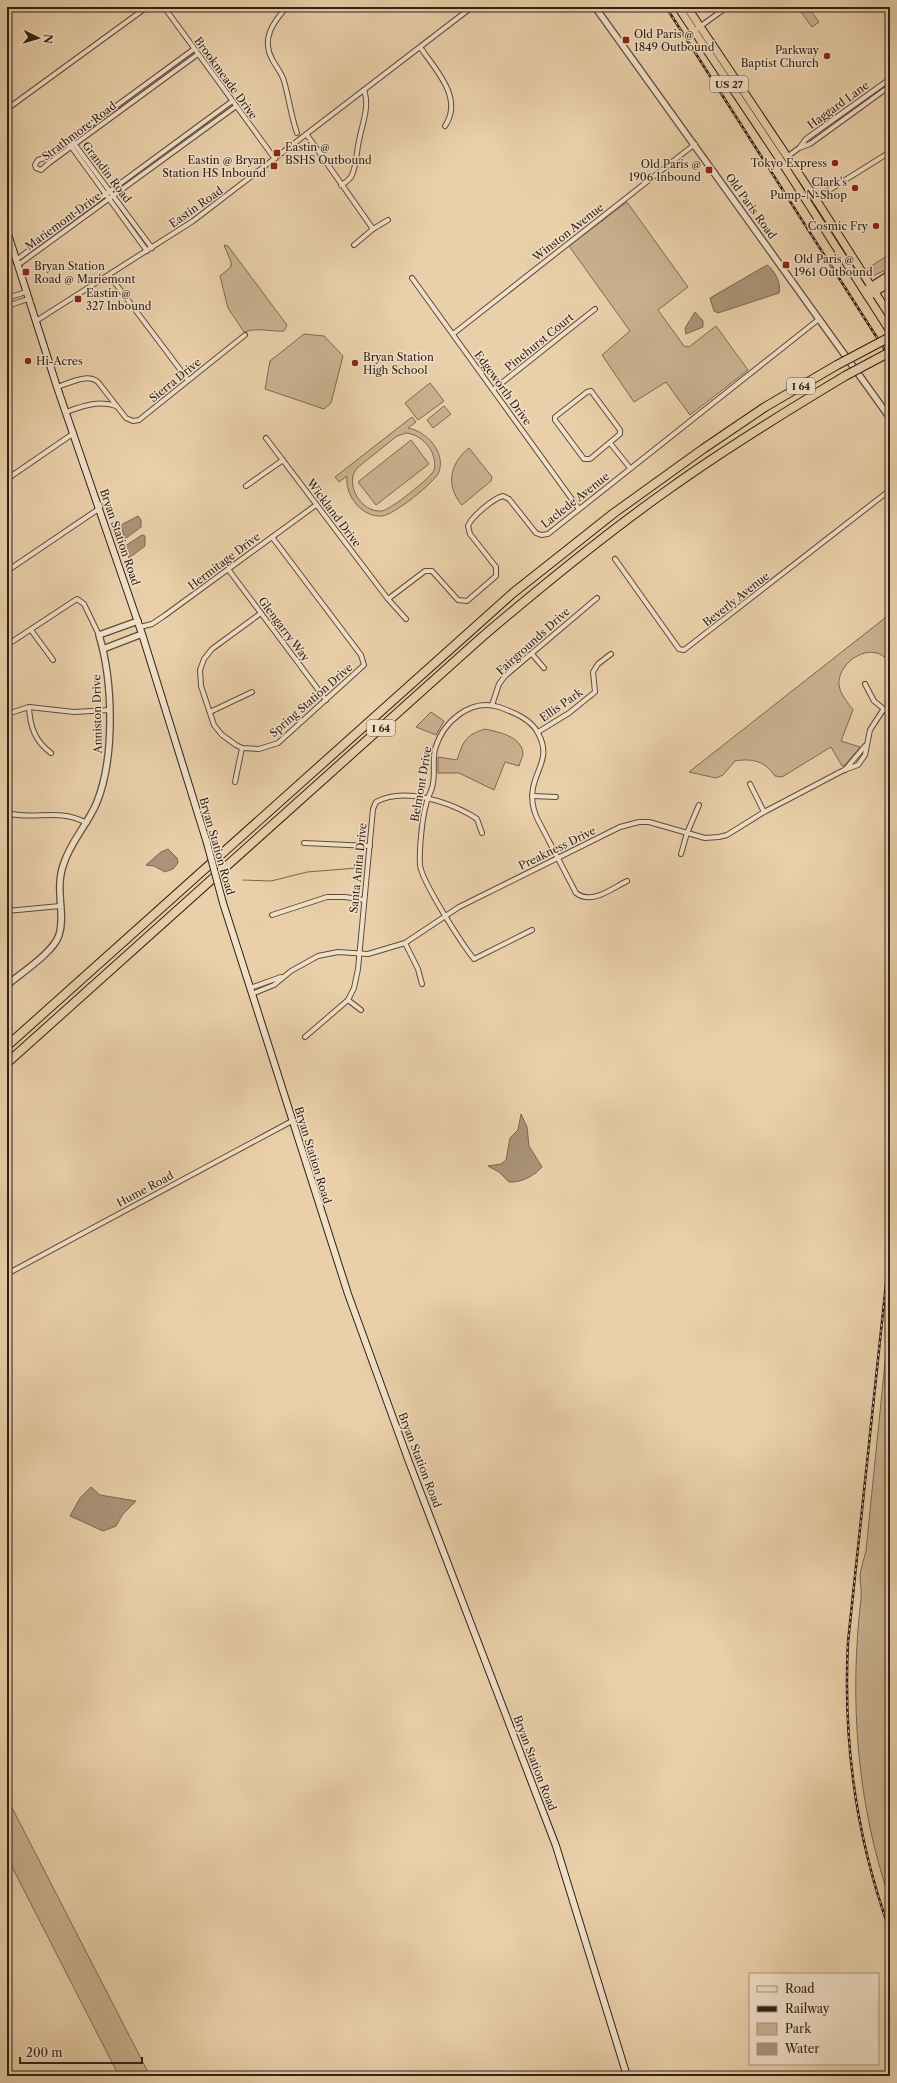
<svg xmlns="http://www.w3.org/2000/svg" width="897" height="2083" font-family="'Libre Caslon Text',serif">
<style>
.green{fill:#cab291;stroke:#7d6854;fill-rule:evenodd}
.water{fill:#ab9478;stroke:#7a6551}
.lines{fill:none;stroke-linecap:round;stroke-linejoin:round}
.stream{stroke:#7a6551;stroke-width:1}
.minor-casing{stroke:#5e4b3c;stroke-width:6}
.tertiary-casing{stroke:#5e4b3c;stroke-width:8}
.secondary-casing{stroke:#301f17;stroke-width:8}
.trunk-casing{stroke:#301f17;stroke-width:9}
.motorway-casing{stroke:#301f17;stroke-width:10}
.minor{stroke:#f1e0c8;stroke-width:4}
.tertiary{stroke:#f1e0c8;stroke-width:5.5}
.secondary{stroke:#f1e0c8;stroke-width:6}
.trunk{stroke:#ead0aa;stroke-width:7}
.motorway{stroke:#ead0aa;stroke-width:8}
.rail-casing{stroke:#301f17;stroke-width:2.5}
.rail{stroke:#f1e0c8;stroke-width:1;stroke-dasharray:3;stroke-linecap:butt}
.secondary-bridge-casing{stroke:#301f17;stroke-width:8;stroke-linecap:butt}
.motorway-bridge-casing{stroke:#301f17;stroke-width:10;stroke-linecap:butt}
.secondary-bridge{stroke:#f1e0c8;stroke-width:6}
.motorway-bridge{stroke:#ead0aa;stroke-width:8}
.poi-dot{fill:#8f2418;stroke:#f1e0c8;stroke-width:1.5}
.labels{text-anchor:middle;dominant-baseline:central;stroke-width:3;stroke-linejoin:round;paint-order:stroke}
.shield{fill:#f1e0c8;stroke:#6a594c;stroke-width:1}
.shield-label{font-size:10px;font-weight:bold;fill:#301f17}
.poi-label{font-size:11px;fill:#301f17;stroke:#f1e0c8;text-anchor:start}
.street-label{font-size:11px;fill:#301f17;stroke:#f1e0c8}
</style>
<rect width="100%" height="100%" fill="#ead0aa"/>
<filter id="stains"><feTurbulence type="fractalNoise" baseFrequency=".005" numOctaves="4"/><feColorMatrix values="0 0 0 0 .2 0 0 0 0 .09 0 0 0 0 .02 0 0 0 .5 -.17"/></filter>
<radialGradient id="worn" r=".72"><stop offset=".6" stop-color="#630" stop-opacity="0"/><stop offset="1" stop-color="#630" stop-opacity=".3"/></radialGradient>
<g class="green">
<polygon points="808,7 819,22 812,27 801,12"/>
<polygon points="627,202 688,287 658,310 684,346 689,347 716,326 748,370 690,415 666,382 634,402 602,355 630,331 569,246"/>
<path d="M 224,245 L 228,246 L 287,325 L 284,331 C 269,332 259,327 244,332 L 228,308 L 220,276 L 231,267 L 231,262 Z"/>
<polygon points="890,254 890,268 873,276 869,275 868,268"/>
<polygon points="304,334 324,336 343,356 331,403 324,409 265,389 270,361"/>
<polygon points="430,383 444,401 418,420 405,403"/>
<polygon points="444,406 451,414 433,428 427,420"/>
<path d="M 412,417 L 416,422 L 408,428 C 426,431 446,452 439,472 C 435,482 394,515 382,516 C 373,517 364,512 358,506 C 350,498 346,487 347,476 L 339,482 L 335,477 ZM 406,433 C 417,434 427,442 432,452 C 434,458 436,464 434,470 C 431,478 390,510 382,511 C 361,513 344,484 357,468 L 397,436 Z"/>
<polygon points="411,440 429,464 376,505 358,482"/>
<path d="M 469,448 L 492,477 L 491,481 L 462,505 C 445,486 450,463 469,448 Z"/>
<path d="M 890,614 L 890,666 C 879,637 837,659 839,685 C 840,694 848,703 853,710 L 841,741 L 860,747 L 845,765 L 842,766 L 831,747 L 782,777 L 775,776 C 765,761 752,758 735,761 L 723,775 L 716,778 L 689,772 Z"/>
<polygon points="431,712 444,721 436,735 416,727"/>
<path d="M 485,729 C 498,732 522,736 523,754 C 523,757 520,762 519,766 L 505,762 L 494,790 L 459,773 L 438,773 L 438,757 L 457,760 C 463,742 465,735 485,729 Z"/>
<path d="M 890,1313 L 890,1900 C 857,1805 849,1699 861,1599 C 862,1591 860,1583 860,1575 C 861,1567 864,1559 866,1551 Z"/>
<polygon points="7,1798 150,2076 119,2076 7,1857"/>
</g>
<g class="water">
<path d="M 767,265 C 774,269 782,284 779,293 L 718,313 L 714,311 L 710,298 Z"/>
<polygon points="695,312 703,321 703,327 686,334 685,328"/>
<polygon points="138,516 141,520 141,527 125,539 121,525"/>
<polygon points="142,535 145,536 145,546 129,558 125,546"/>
<polygon points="168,849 177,858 178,863 173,869 165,872 154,866 146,865 161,852"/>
<path d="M 521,1114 L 527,1127 L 529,1146 L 542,1167 C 534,1176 521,1183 509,1182 L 499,1172 L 488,1166 L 501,1164 L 506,1160 L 510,1138 L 518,1130 Z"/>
<polygon points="91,1487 100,1495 136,1501 123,1514 116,1526 103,1531 70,1516 80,1498"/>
</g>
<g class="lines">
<polyline class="stream" points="243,880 271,881 307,872 357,868"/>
<defs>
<g id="minor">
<polyline points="164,7 275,159"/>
<path d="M 287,7 C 273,22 261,39 272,59 C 276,67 282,73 284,81 C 289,98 291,116 297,133"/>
<polyline points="694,31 727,7"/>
<path d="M 420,47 C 435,69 464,98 445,126"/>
<polyline points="194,49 45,158 38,160 35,165 36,168 41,170 49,163 198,54"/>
<polyline points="7,109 147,7"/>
<polyline points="307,135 373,229"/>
<polyline points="73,142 152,248"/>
<polyline points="70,145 147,251"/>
<polyline points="800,147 806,139 890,79"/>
<polyline points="787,157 799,148 810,144 890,86"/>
<path d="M 341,185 C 345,183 348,181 351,177 C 357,166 356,153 359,141 C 362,124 370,107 364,90"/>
<polyline points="826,192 890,152"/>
<polyline points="354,245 373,229 388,220"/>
<polyline points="16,260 231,102"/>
<polyline points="18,265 235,107"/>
<polyline points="109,275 188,380"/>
<polyline points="412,278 579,509"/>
<polyline points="7,298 26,292"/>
<polyline points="7,306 28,299"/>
<polyline points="36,321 193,221 472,7"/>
<polyline points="453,334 695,144"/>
<path d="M 57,387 C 70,383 87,373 98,382 L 126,418 L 133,421 L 139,420 L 245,335"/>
<polyline points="494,389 595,309"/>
<polygon points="591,391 620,430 620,434 590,459 584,459 555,420 555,417 587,392"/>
<path d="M 66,412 C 83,406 98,400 116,406"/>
<polyline points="266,438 388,599 406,619"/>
<polyline points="610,443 630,468"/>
<polyline points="7,479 74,433"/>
<polyline points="246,486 283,460"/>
<polyline points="615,559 679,649 684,650 890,490"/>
<polyline points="228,569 326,700"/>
<polyline points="7,571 100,508"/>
<path d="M 388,599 L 425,571 L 432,571 L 458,600 L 467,601 L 496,576 L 496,567 L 470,534 L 468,526 C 471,517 494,498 503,496 L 509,499 L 536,533 L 541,535 L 548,534 L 819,319"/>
<polyline points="261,613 212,649 204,659 200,670 201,686 214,725 222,735 236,745 242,748 259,749 278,743 364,665 361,655 272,537"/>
<polyline points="140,627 152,624 164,616 316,505"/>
<polyline points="31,630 53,660"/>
<polyline points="7,645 77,599 84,604 99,635"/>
<polyline points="532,654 544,668"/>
<polyline points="865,684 874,701 890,714"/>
<polyline points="492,705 499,684 505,676 597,598"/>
<path d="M 29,707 C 30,727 35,741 51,753"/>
<polyline points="210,712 252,692"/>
<polyline points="7,714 29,707 74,712 109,710"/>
<polyline points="538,732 569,713 595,692 593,672 598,664 611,654"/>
<polyline points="845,770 865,746"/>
<polyline points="235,782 242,748"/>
<polyline points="750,784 764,812"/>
<polyline points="532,796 556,797"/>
<path d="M 7,813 C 35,821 57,807 87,823"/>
<polyline points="304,843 370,846"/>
<polyline points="681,854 687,833 699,805"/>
<polyline points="7,911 60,906"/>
<polyline points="272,915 327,897 345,897 364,900"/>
<path d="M 532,930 L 474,959 C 462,944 422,882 420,865 C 419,852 422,818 426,805 C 427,799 430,794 432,788 C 436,775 432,762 435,749 C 443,722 470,698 499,707 C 513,712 531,719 538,733 C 551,757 537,767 533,788 C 531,799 533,810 538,820 L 576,893 C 592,905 611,889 627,881"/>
<polyline points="405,943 418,969 422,984"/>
<polyline points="250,988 281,977"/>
<polyline points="252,994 274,985 291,971 318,956 338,952 368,954 405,943 459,907 620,827 639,822 649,822 705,838 719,837 727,835 764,812 844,770 858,765 865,755 870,730 883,710"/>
<polyline points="348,1000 361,1010"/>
<path d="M 305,1037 L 348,1000 L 354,988 L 358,969 L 373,809 L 376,802 C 403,787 446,801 471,815 L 477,819 L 482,833"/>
<polyline points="7,1274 292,1121"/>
</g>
<g id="tertiary">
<polyline points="595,7 890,418"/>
<polyline points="103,649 142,634"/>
<path d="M 7,985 C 21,973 54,952 59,935 C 66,914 54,889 64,863 C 71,841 88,824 97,802 C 115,757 113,681 99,635 L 138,621"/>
</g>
<g id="secondary">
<polyline points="7,231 57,387 142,634 207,843"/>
<polyline points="223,903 348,1294 409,1462 556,1846 627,2076"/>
</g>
<g id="trunk">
<polyline points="678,7 779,158 890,331"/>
<polyline points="687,7 815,198 890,316"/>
</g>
<g id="motorway">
<polyline points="865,291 890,275"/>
<polyline points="868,296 890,282"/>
<polyline points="7,1046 513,593 614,513 703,449 765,407 837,365"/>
<path d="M 7,1063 L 482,637 C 543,585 604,535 669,489 C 726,448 785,412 845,376"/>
</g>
</defs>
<use href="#minor" class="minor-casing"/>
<use href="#tertiary" class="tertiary-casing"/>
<use href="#secondary" class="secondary-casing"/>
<use href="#trunk" class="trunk-casing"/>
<use href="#motorway" class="motorway-casing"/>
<use href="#minor" class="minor"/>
<use href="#tertiary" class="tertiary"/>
<use href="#secondary" class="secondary"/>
<use href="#trunk" class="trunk"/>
<use href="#motorway" class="motorway"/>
<defs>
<g id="rail">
<polyline points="666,7 890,358"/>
<path d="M 890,1246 L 848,1642 C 843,1740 856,1838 890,1931"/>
</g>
</defs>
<use href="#rail" class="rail-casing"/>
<use href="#rail" class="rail"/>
<defs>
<polyline id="secondary-bridge" points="207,843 223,903"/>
<g id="motorway-bridge">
<polyline points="837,365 890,337"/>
<polyline points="845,376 890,352"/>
</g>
</defs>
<use href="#secondary-bridge" class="secondary-bridge-casing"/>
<use href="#motorway-bridge" class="motorway-bridge-casing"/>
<use href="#secondary-bridge" class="secondary-bridge"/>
<use href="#motorway-bridge" class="motorway-bridge"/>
</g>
<g class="poi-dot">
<rect x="622" y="36" width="8" height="8" rx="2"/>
<circle cx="827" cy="56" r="4"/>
<rect x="273" y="149" width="8" height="8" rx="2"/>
<circle cx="835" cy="163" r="4"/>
<rect x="270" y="162" width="8" height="8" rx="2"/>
<rect x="705" y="166" width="8" height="8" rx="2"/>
<circle cx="855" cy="188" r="4"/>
<circle cx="876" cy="226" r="4"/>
<rect x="782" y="261" width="8" height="8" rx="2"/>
<rect x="22" y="268" width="8" height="8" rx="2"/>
<rect x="74" y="295" width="8" height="8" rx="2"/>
<circle cx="28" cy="361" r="4"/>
<circle cx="355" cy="363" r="4"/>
</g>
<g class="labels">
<g class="shield">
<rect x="710" y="76" width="38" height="16" rx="3"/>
<rect x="787" y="378" width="28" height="16" rx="3"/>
<rect x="367" y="720" width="28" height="16" rx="3"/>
</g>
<g class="shield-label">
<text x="729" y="84">US 27</text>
<text x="801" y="386">I 64</text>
<text x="381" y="728">I 64</text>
</g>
<g class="poi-label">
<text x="634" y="34">Old Paris @<tspan x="634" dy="13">1849 Outbound</tspan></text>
<text x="819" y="50" text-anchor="end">Parkway<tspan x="819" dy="13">Baptist Church</tspan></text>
<text x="285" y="147">Eastin @<tspan x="285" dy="13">BSHS Outbound</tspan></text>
<text x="266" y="160" text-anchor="end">Eastin @ Bryan<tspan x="266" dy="13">Station HS Inbound</tspan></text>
<text x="827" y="163" text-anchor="end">Tokyo Express</text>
<text x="701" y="164" text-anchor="end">Old Paris @<tspan x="701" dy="13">1906 Inbound</tspan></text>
<text x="847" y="182" text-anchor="end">Clark's<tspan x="847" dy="13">Pump-N-Shop</tspan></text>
<text x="868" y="226" text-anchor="end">Cosmic Fry</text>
<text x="794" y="259">Old Paris @<tspan x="794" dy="13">1961 Outbound</tspan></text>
<text x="34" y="266">Bryan Station<tspan x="34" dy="13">Road @ Mariemont</tspan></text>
<text x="86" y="293">Eastin @<tspan x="86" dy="13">327 Inbound</tspan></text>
<text x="363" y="357">Bryan Station<tspan x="363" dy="13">High School</tspan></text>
<text x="36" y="361">Hi-Acres</text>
</g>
<g class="street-label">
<text transform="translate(226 78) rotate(54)">Brookmeade Drive</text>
<text transform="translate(838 105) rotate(-36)">Haggard Lane</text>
<text transform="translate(79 131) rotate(-37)">Strathmore Road</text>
<text transform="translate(107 172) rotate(53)">Grandin Road</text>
<text transform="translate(751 206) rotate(54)">Old Paris Road</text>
<text transform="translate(196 207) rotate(-35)">Eastin Road</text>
<text transform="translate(63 221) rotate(-36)">Mariemont Drive</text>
<text transform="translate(568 232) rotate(-38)">Winston Avenue</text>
<text transform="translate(539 342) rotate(-39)">Pinehurst Court</text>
<text transform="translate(175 380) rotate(-39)">Sierra Drive</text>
<text transform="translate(503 388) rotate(54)">Edgeworth Drive</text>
<text transform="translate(575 500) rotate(-38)">Laclede Avenue</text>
<text transform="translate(334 513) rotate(53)">Wickland Drive</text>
<text transform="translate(120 537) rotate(71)">Bryan Station Road</text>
<text transform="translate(224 561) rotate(-37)">Hermitage Drive</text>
<text transform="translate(736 599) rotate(-38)">Beverly Avenue</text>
<text transform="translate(284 629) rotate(53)">Glengarry Way</text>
<text transform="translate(533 641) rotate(-42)">Fairgrounds Drive</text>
<text transform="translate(311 700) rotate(-41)">Spring Station Drive</text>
<text transform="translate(561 705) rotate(-35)">Ellis Park</text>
<text transform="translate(97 714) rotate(-91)">Anniston Drive</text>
<text transform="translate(421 784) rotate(-80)">Belmont Drive</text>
<text transform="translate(217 846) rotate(74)">Bryan Station Road</text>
<text transform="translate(557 848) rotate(-26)">Preakness Drive</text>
<text transform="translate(358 868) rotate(-84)">Santa Anita Drive</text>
<text transform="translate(313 1155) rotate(73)">Bryan Station Road</text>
<text transform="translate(145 1189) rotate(-28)">Hume Road</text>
<text transform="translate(420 1460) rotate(69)">Bryan Station Road</text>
<text transform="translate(535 1763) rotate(69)">Bryan Station Road</text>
</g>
</g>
<rect width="897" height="2083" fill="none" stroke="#ead0aa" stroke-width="24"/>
<rect x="8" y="8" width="881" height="2067" fill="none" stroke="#301f17" stroke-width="2"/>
<rect x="12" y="12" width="873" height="2059" fill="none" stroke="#301f17"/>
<rect x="749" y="1973" width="130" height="92" fill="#f1e0c8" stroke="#a49381"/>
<rect x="757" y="1986" width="20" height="6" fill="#f1e0c8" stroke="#a49381"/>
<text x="785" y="1993" font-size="12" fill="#301f17">Road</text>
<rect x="757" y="2006" width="20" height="6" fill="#301f17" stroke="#a49381"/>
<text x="785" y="2013" font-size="12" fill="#301f17">Railway</text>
<rect x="757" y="2023" width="20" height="12" fill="#cab291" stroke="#a49381"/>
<text x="785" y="2033" font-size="12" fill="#301f17">Park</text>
<rect x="757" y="2043" width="20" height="12" fill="#ab9478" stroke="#a49381"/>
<text x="785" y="2053" font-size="12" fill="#301f17">Water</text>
<g transform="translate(38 38) rotate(95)" stroke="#f1e0c8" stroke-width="3" paint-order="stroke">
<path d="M0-3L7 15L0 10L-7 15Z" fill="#301f17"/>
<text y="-6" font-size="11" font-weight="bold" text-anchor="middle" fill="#301f17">N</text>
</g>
<path d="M20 2057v6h122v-6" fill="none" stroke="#301f17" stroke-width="2"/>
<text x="26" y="2057" font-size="12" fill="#301f17" stroke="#f1e0c8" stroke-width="3" paint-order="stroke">200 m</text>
<rect width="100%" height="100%" filter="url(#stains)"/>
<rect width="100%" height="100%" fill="url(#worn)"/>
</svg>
